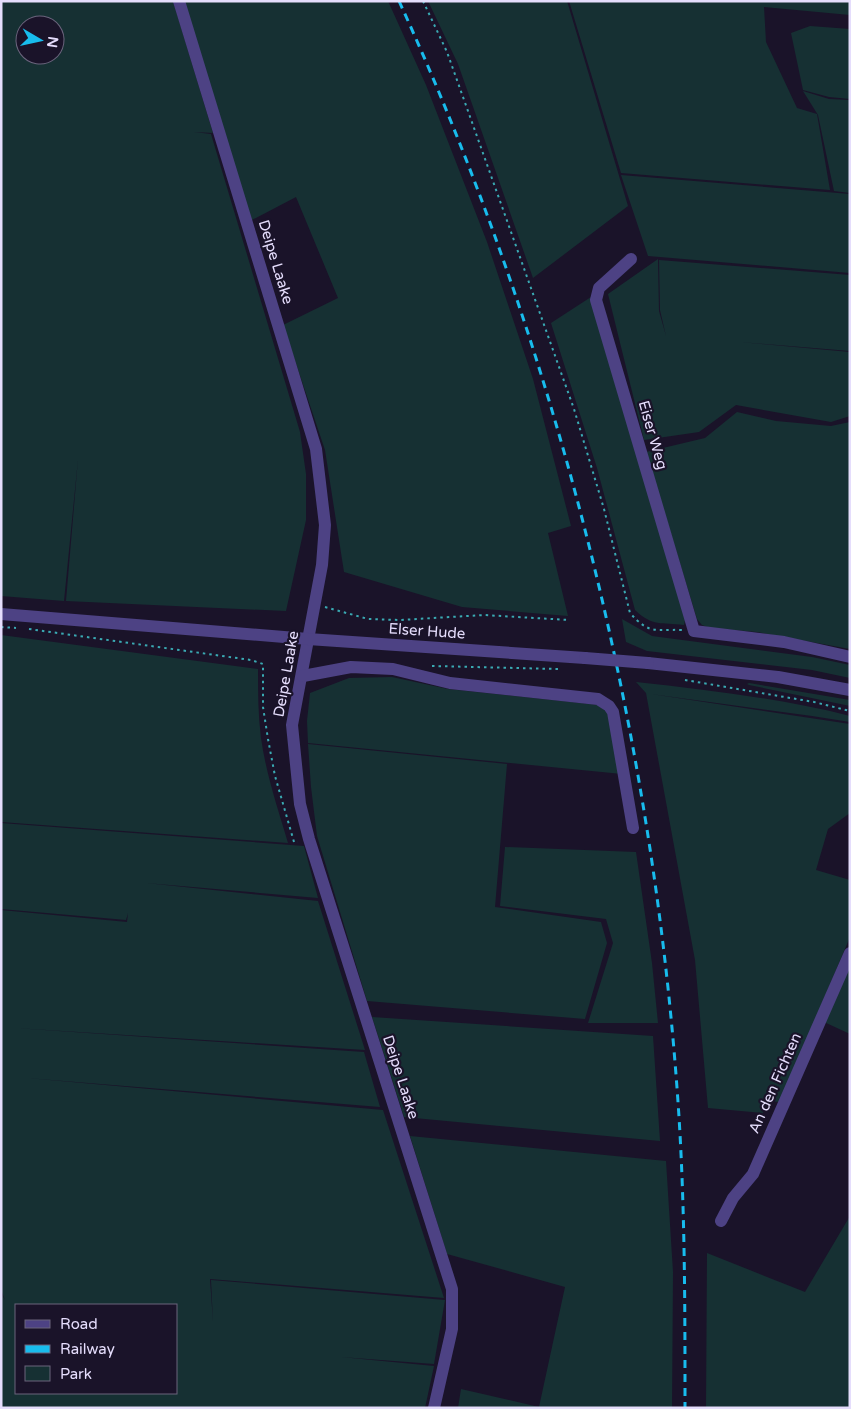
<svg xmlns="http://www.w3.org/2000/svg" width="851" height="1409" font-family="'Varela Round',sans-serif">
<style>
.green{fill:#163033;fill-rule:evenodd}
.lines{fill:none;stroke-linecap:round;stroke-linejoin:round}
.path{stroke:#3aaab3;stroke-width:2;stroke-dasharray:2.5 4;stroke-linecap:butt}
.minor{stroke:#4d4284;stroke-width:12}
.rail{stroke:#18bced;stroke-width:3;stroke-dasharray:8 6;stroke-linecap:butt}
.minor-bridge{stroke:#4d4284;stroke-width:12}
.labels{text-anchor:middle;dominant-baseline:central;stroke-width:4.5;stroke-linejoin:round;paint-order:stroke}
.street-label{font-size:15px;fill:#e5ddfc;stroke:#1a1329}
</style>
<rect width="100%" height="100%" fill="#1a1329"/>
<g class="green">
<path d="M 1,1 L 173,1 L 213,133 L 194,132 L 211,134 L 300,432 L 306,474 L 306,520 L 286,611 L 66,601 L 78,459 L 64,601 L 1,596 ZM 25,25 L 55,25 L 55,55 L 25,55 Z"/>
<polygon points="182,1 388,1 426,85 487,242 533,379 571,526 548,533 568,616 462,607 344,572 325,450 283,325 338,298 296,197 250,221"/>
<polygon points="428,1 567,1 628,206 533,278 458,64"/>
<polygon points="569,1 850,1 850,15 764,7 766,42 797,108 817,114 830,190 621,173"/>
<polygon points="810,26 850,29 850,99 829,97 803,90 791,33"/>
<polygon points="803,91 829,99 850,100 850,193 834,191 818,115"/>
<polygon points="621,175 850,194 850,273 648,256"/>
<polygon points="658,259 659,311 666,336 660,310 659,260 850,275 850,351 740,342 850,352 850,416 831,422 736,405 699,432 644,440 608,294"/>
<path d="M 591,297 L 686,616 L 684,625 C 661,622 653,627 635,610 L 597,468 L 551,323 Z"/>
<polygon points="737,412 776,421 831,426 850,422 850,649 757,632 710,628 702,625 697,619 646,452 705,438"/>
<polygon points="622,619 652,636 812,657 850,665 850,678 812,670 647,651 626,642"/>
<path d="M 1,635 L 258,669 C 258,692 258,715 261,738 C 266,774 278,809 288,843 L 1,822 Z"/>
<polygon points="392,677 448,689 599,705 612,717 622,774 308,743 307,721 310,693 349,678"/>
<path d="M 636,682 C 708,690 779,698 850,716 L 850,722 L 812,716 L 651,694 L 850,724 L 850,813 L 828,829 L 816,870 L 850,880 L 850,937 L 780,1102 L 768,1101 L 763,1113 L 708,1108 L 695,960 L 646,693 Z"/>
<polygon points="749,683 850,700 850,706 749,685 747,684"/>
<polygon points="308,744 507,764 495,907 601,922 607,943 585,1019 367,1001 317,836 311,787"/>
<path d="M 1,823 L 304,846 L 318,898 L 146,883 L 318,901 L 365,1050 L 15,1028 L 364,1052 L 380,1107 L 27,1078 L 383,1110 L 444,1298 L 210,1279 L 213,1322 L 211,1280 L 445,1300 L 434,1364 L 341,1357 L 434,1366 L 425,1408 L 1,1408 L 1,1293 L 5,1300 L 1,1290 L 1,910 L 127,922 L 128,913 L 126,920 L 1,909 ZM 16,1305 L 176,1305 L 176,1393 L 16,1393 Z"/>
<polygon points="505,847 636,852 652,963 658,1023 588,1023 613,943 606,919 500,906"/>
<polygon points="850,965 850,1034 824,1022"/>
<polygon points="372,1017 653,1036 660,1141 404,1117"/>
<polygon points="410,1136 666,1161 673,1272 672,1408 458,1408 461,1389 539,1407 565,1287 447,1254"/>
<polygon points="850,1216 850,1408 706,1408 707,1253 805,1292"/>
</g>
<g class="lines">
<g class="path">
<path d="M 423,1 L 447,52 L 574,409 L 604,509 L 630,613 C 650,635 654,629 682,630"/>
<polyline points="325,607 368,619 400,620 484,615 569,620"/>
<polyline points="1,627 16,628"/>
<polyline points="29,629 251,660 263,664 263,707 268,739 275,776 294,842 298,842"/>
<polyline points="432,666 558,669"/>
<polyline points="685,680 814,702 850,711"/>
</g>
<g class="minor">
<polyline points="179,1 316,449 325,525 322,565 292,725 300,804 309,839 452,1289 452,1329 434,1408"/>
<polyline points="631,259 599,288 596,300 694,631 784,642 850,657"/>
<polyline points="1,614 308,639 585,658"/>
<polyline points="648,663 778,677 850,690"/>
<polyline points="303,676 351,667 393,669 450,683 598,699 609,706 613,712 633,828"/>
<polyline points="721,1221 733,1198 753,1174 850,953"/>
</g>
<path class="rail" d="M 399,1 C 557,346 655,739 679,1117 C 685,1214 685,1311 685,1408"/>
<polyline class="minor-bridge" points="585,658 648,663"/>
</g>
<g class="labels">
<g class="street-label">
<text transform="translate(276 262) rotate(73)">Deipe Laake</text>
<text transform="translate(653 435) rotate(74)">Eiser Weg</text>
<text transform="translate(427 631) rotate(4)">Elser Hude</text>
<text transform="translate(286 674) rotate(-80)">Deipe Laake</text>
<text transform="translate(401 1077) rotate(72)">Deipe Laake</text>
<text transform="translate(775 1083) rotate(-66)">An den Fichten</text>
</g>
</g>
<rect width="851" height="1409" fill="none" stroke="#e5ddfc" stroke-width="5"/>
<rect x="15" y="1304" width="162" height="90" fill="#1a1329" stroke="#6b647d"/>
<rect x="25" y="1320" width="25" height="8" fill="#4d4284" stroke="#6b647d"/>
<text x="60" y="1329" font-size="15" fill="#e5ddfc">Road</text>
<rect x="25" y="1345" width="25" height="8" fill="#18bced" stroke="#6b647d"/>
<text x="60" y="1354" font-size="15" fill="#e5ddfc">Railway</text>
<rect x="25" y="1366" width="25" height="15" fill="#163033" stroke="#6b647d"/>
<text x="60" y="1379" font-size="15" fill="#e5ddfc">Park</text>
<g transform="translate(40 40) rotate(99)"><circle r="24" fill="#1a1329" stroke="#6b647d"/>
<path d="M0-4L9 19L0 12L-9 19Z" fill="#18bced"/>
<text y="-8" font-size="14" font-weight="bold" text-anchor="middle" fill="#e5ddfc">N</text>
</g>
</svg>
